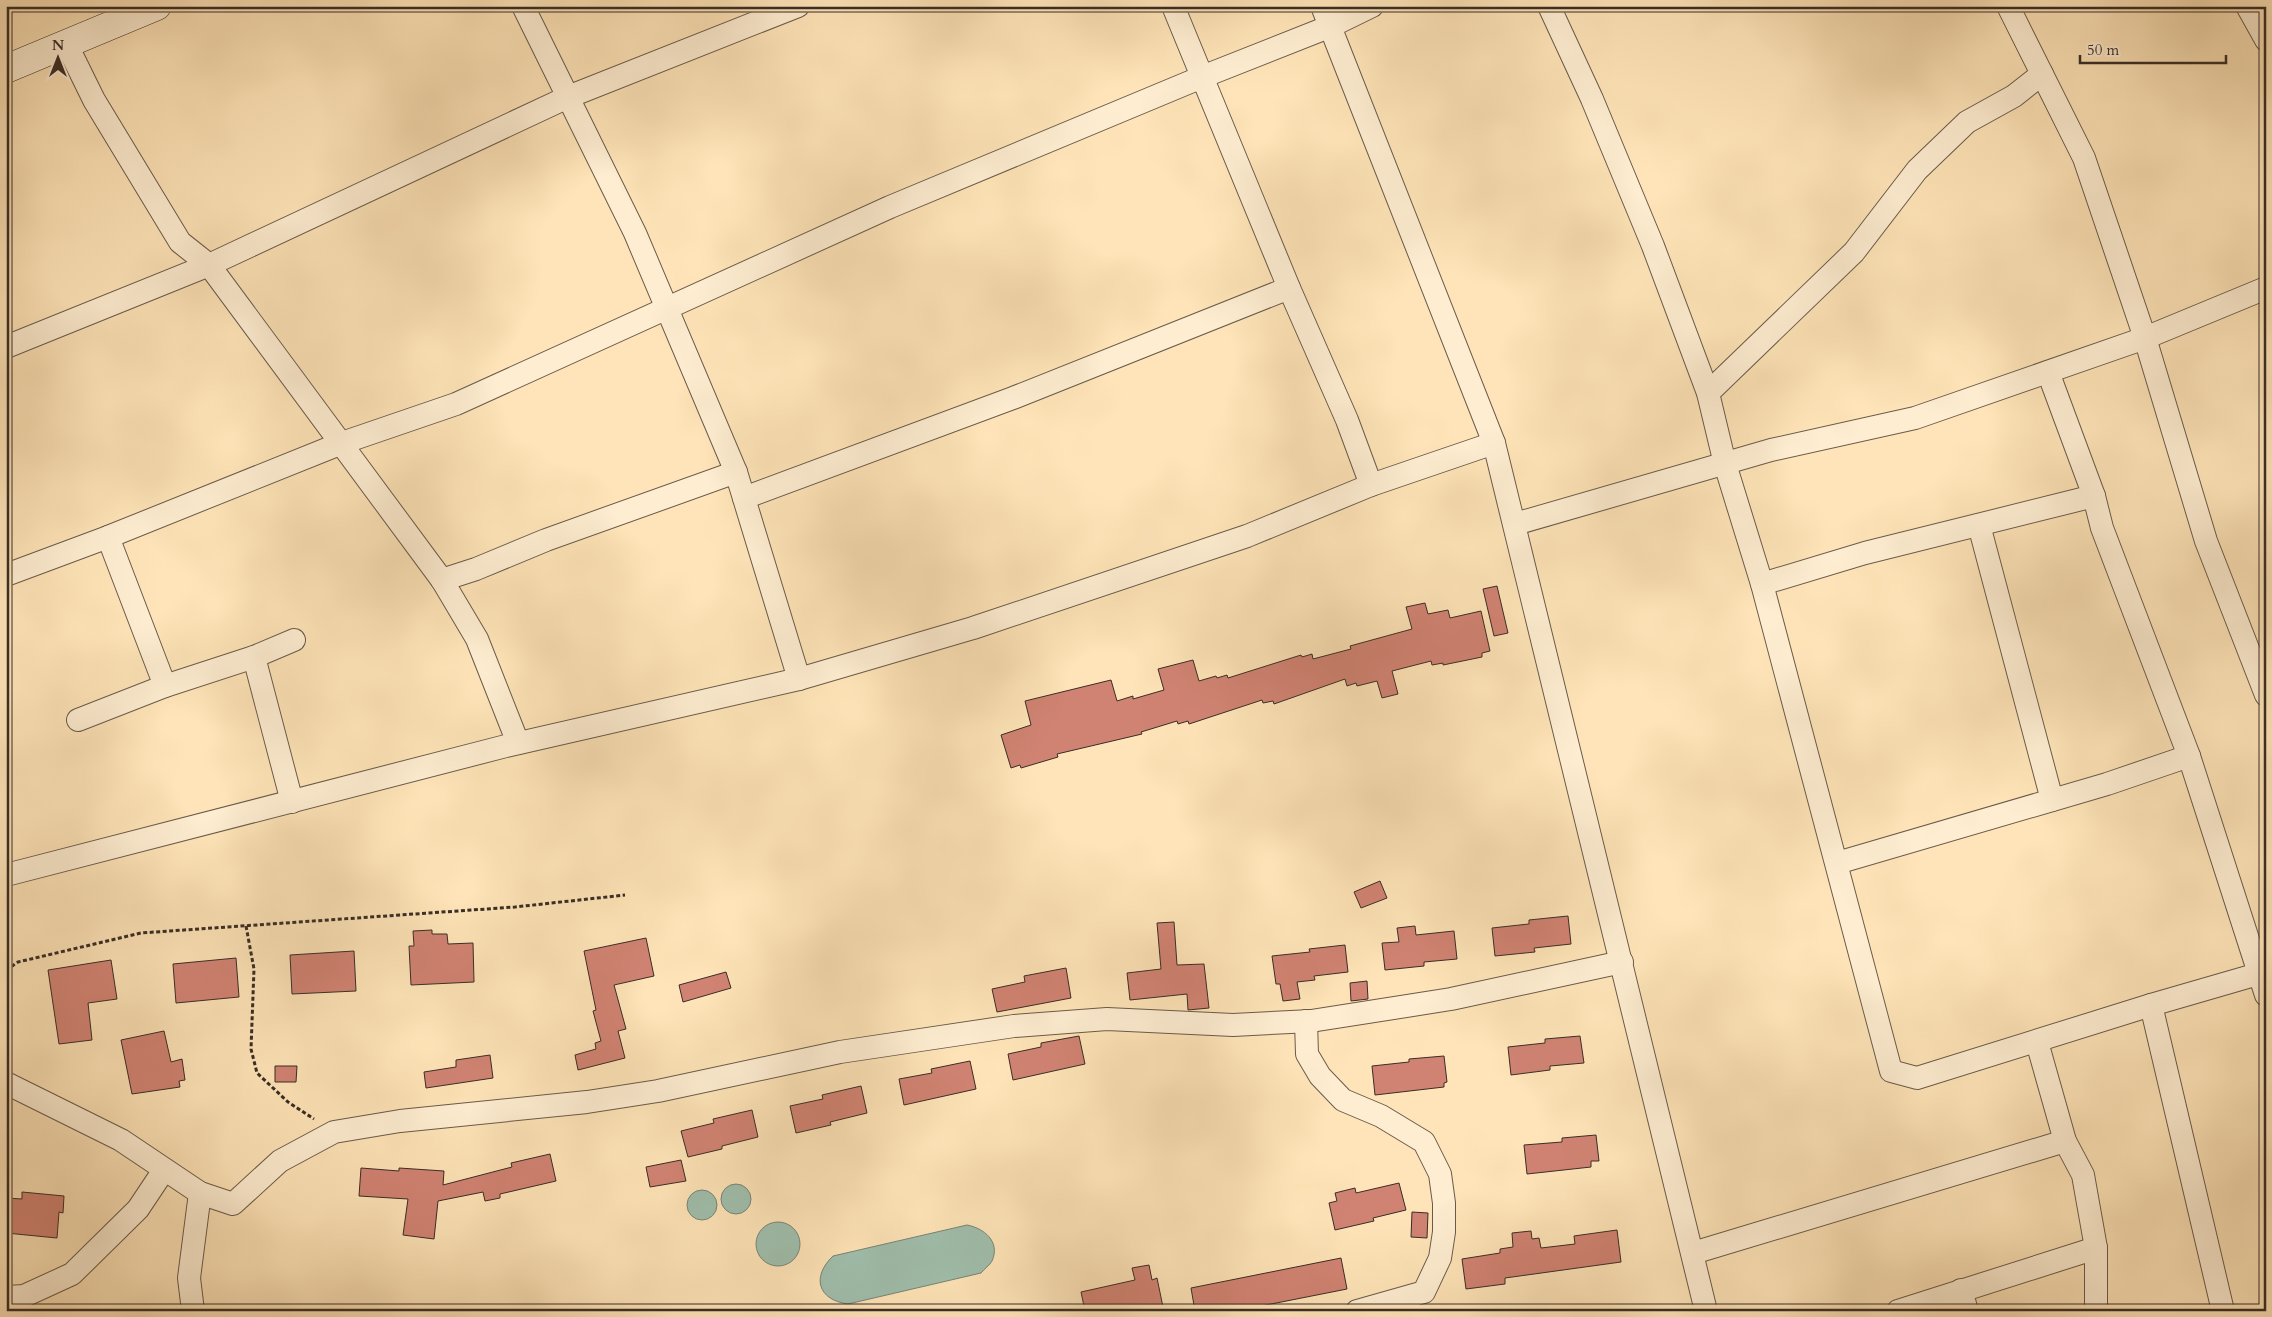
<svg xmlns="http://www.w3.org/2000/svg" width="2272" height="1317" font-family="Cardo,serif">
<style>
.water{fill:#a0bfad;stroke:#778577}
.building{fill:#d18373;stroke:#392d26}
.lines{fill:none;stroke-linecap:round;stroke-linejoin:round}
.street-casing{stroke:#6a5b4a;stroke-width:24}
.secondary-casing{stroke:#392d26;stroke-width:29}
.path{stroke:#392d26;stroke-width:3;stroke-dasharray:4 2.5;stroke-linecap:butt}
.street{stroke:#feedd1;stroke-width:22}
.secondary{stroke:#feedd1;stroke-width:28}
</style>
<rect width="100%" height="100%" fill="#fee4b8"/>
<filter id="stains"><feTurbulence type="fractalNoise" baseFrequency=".004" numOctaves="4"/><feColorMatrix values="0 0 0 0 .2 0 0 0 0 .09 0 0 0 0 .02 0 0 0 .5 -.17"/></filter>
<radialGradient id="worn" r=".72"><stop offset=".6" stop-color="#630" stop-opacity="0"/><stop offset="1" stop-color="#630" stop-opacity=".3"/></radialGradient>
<g class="water">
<circle cx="736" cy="1199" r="15"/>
<circle cx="702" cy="1205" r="15"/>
<circle cx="778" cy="1244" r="22"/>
<path d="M 967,1225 C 983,1228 1001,1241 992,1261 C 990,1265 984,1269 981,1273 L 848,1304 C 818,1300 811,1277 833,1256 Z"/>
</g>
<g class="building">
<polygon points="1497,586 1508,633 1494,636 1483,589"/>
<polygon points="1425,603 1428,614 1448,610 1450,618 1481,611 1490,651 1482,653 1482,657 1443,665 1443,663 1432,665 1431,661 1392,671 1398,694 1382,698 1377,681 1357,686 1356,683 1347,686 1345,679 1274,704 1273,701 1263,703 1262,700 1189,724 1188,721 1178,724 1177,721 1141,732 1142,734 1057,754 1058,757 1021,768 1020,765 1011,768 1001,735 1031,725 1025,701 1111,680 1117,701 1133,696 1133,699 1164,690 1158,669 1193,660 1199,681 1216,676 1217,678 1227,675 1228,678 1301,655 1302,657 1312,654 1313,659 1351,649 1350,646 1412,629 1406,607"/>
<polygon points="1380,881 1387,898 1361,908 1354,892"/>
<polygon points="1568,916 1571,944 1534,948 1535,952 1495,956 1492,928 1529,924 1529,920"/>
<polygon points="1174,922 1177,965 1204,964 1209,1008 1188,1010 1187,994 1130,1000 1127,973 1161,969 1157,923"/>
<polygon points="1415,926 1416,935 1454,931 1457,959 1424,962 1424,966 1385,970 1382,943 1399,942 1397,928"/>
<polygon points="432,930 432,934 447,934 448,944 473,943 474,982 411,985 409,946 414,946 413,931"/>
<polygon points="646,938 654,976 614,985 626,1029 618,1031 625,1058 578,1070 575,1055 596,1049 595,1043 601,1041 593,1011 596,1010 584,951"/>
<polygon points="1345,945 1348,972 1314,976 1315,980 1297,982 1300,999 1283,1001 1280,984 1276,984 1272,956 1310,952 1309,949"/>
<polygon points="354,951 356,991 292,994 290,955"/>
<polygon points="236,958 239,997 176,1003 173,964"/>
<polygon points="111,960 117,999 88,1003 92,1040 59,1044 48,970"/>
<polygon points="1066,968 1071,998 997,1012 992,989 1025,982 1024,976"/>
<polygon points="726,972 731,988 683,1002 679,985"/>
<polygon points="1367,981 1368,999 1351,1001 1350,983"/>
<polygon points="164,1031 171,1062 182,1059 185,1080 179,1081 180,1087 132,1094 121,1040"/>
<polygon points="1079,1036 1085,1064 1013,1080 1008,1054 1041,1047 1041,1043"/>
<polygon points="1580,1036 1584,1063 1550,1066 1550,1070 1511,1075 1508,1047 1545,1043 1545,1039"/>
<polygon points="490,1055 493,1078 426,1088 424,1072 456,1067 456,1060"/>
<polygon points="1444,1056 1447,1082 1444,1083 1444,1087 1375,1095 1372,1066 1409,1062 1409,1059"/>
<polygon points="970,1061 976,1089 904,1105 899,1079 932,1073 931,1069"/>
<polygon points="275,1066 297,1066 296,1082 275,1082"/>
<polygon points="861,1086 867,1113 830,1122 831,1125 796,1133 790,1106 823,1099 822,1095"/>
<polygon points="752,1110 758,1137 722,1146 722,1149 688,1157 681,1131 714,1123 713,1119"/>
<polygon points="1596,1135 1599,1161 1591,1161 1591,1167 1527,1174 1524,1145 1562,1142 1562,1138"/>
<polygon points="550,1154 556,1181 500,1194 500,1198 485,1201 483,1192 438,1201 434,1239 403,1235 408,1199 359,1196 361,1168 399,1171 399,1168 444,1171 443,1185 512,1167 511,1163"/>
<polygon points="681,1160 686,1181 650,1187 646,1167"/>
<polygon points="1399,1183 1406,1210 1373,1218 1374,1221 1335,1230 1329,1203 1337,1201 1335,1193 1355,1188 1356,1193"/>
<polygon points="22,1192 64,1196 63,1213 59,1212 57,1238 6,1233 6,1198 22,1199"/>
<polygon points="1412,1212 1428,1213 1427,1238 1411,1237"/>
<polygon points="1617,1230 1621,1262 1505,1278 1505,1284 1466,1289 1462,1259 1500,1253 1500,1249 1513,1247 1512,1233 1531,1231 1532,1239 1539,1238 1541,1248 1575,1244 1574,1236"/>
<polygon points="1341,1258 1347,1289 1236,1311 1195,1311 1191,1288"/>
<polygon points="1149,1265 1152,1280 1157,1278 1163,1307 1146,1311 1085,1311 1081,1292 1135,1280 1132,1268"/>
</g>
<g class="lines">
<defs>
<g id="street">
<polyline points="523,6 635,233 736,472 799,679"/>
<polyline points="1173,6 1289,288 1347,420 1371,485"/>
<polyline points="1322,6 1494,443 1706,1311"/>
<polyline points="1549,6 1592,99 1653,246 1708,393 1725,464 1762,584 1891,1071 1917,1078 2151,1005 2258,974"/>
<polyline points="2008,6 2084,158 2145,338 2206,541 2266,695"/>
<polyline points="2247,6 2266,40"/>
<polyline points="66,43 94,100 180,242 209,265 442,580 477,639 518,743"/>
<polyline points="6,347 209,265 568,97 798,6"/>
<polyline points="2048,372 2094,496 2102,528 2189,756 2266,995"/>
<polyline points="1708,393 1854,252 1917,170 1967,122 2014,96 2042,74"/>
<polyline points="744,498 1013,398 1289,288"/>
<polyline points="1515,524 1771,450 1915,418 2145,338 2266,288"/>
<polyline points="1979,525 2052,800"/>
<polyline points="108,537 165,686"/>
<polyline points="6,575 108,537 342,443 456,404 890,207 1202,77 1331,26 1372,6"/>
<polyline points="442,580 476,569 546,540 736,472"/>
<polyline points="1762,584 1865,553 2094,496"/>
<polyline points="254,657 292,802"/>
<polyline points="78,720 165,686 254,657 294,640"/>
<polyline points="1837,863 2107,784 2189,756"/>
<polyline points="6,875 506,746 799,679 973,628 1247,536 1371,485 1494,443"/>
<polyline points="2151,1005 2223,1311"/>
<polyline points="1306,1021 1307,1054 1320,1076 1343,1100 1381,1116 1424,1142 1440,1174 1444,1203 1444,1232 1440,1258 1424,1292 1357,1311"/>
<polyline points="2037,1042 2065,1141 2083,1175 2096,1248 2096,1311"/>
<polyline points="6,1083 121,1140 200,1193 233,1204 280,1161 334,1132 400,1121 587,1102 658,1091 840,1052 1014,1026 1107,1019 1233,1025 1311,1021 1451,999 1622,962"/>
<polyline points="1693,1253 2065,1141"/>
<polyline points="1961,1290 1967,1311"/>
<polyline points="6,1297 24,1296 72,1274 138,1209 164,1170"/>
<polyline points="193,1311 189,1278 200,1193"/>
<polyline points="1898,1311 2096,1248"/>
</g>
<polyline id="secondary" points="6,69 157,6"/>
</defs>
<use href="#street" class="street-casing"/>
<use href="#secondary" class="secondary-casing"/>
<g class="path">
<polyline points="246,926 254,969 251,1049 257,1073 288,1102 314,1119"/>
<polyline points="6,970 18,962 141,933 515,907 625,895"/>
</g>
<use href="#street" class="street"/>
<use href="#secondary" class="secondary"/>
</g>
<rect width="2272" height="1317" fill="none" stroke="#fee4b8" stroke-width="25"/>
<rect x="8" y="8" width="2257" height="1302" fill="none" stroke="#392d26" stroke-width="2.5"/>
<rect x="12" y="12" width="2247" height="1292" fill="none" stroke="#392d26"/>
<g transform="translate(58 58)" stroke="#feedd1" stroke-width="4" paint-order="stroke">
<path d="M0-4L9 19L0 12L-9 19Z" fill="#392d26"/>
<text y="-8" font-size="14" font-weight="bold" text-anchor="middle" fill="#392d26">N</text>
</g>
<path d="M2080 55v8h146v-8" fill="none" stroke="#392d26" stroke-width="2.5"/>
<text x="2087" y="55" font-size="15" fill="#392d26" stroke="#feedd1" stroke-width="4" paint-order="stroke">50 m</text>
<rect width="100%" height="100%" filter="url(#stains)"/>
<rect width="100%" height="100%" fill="url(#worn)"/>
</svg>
